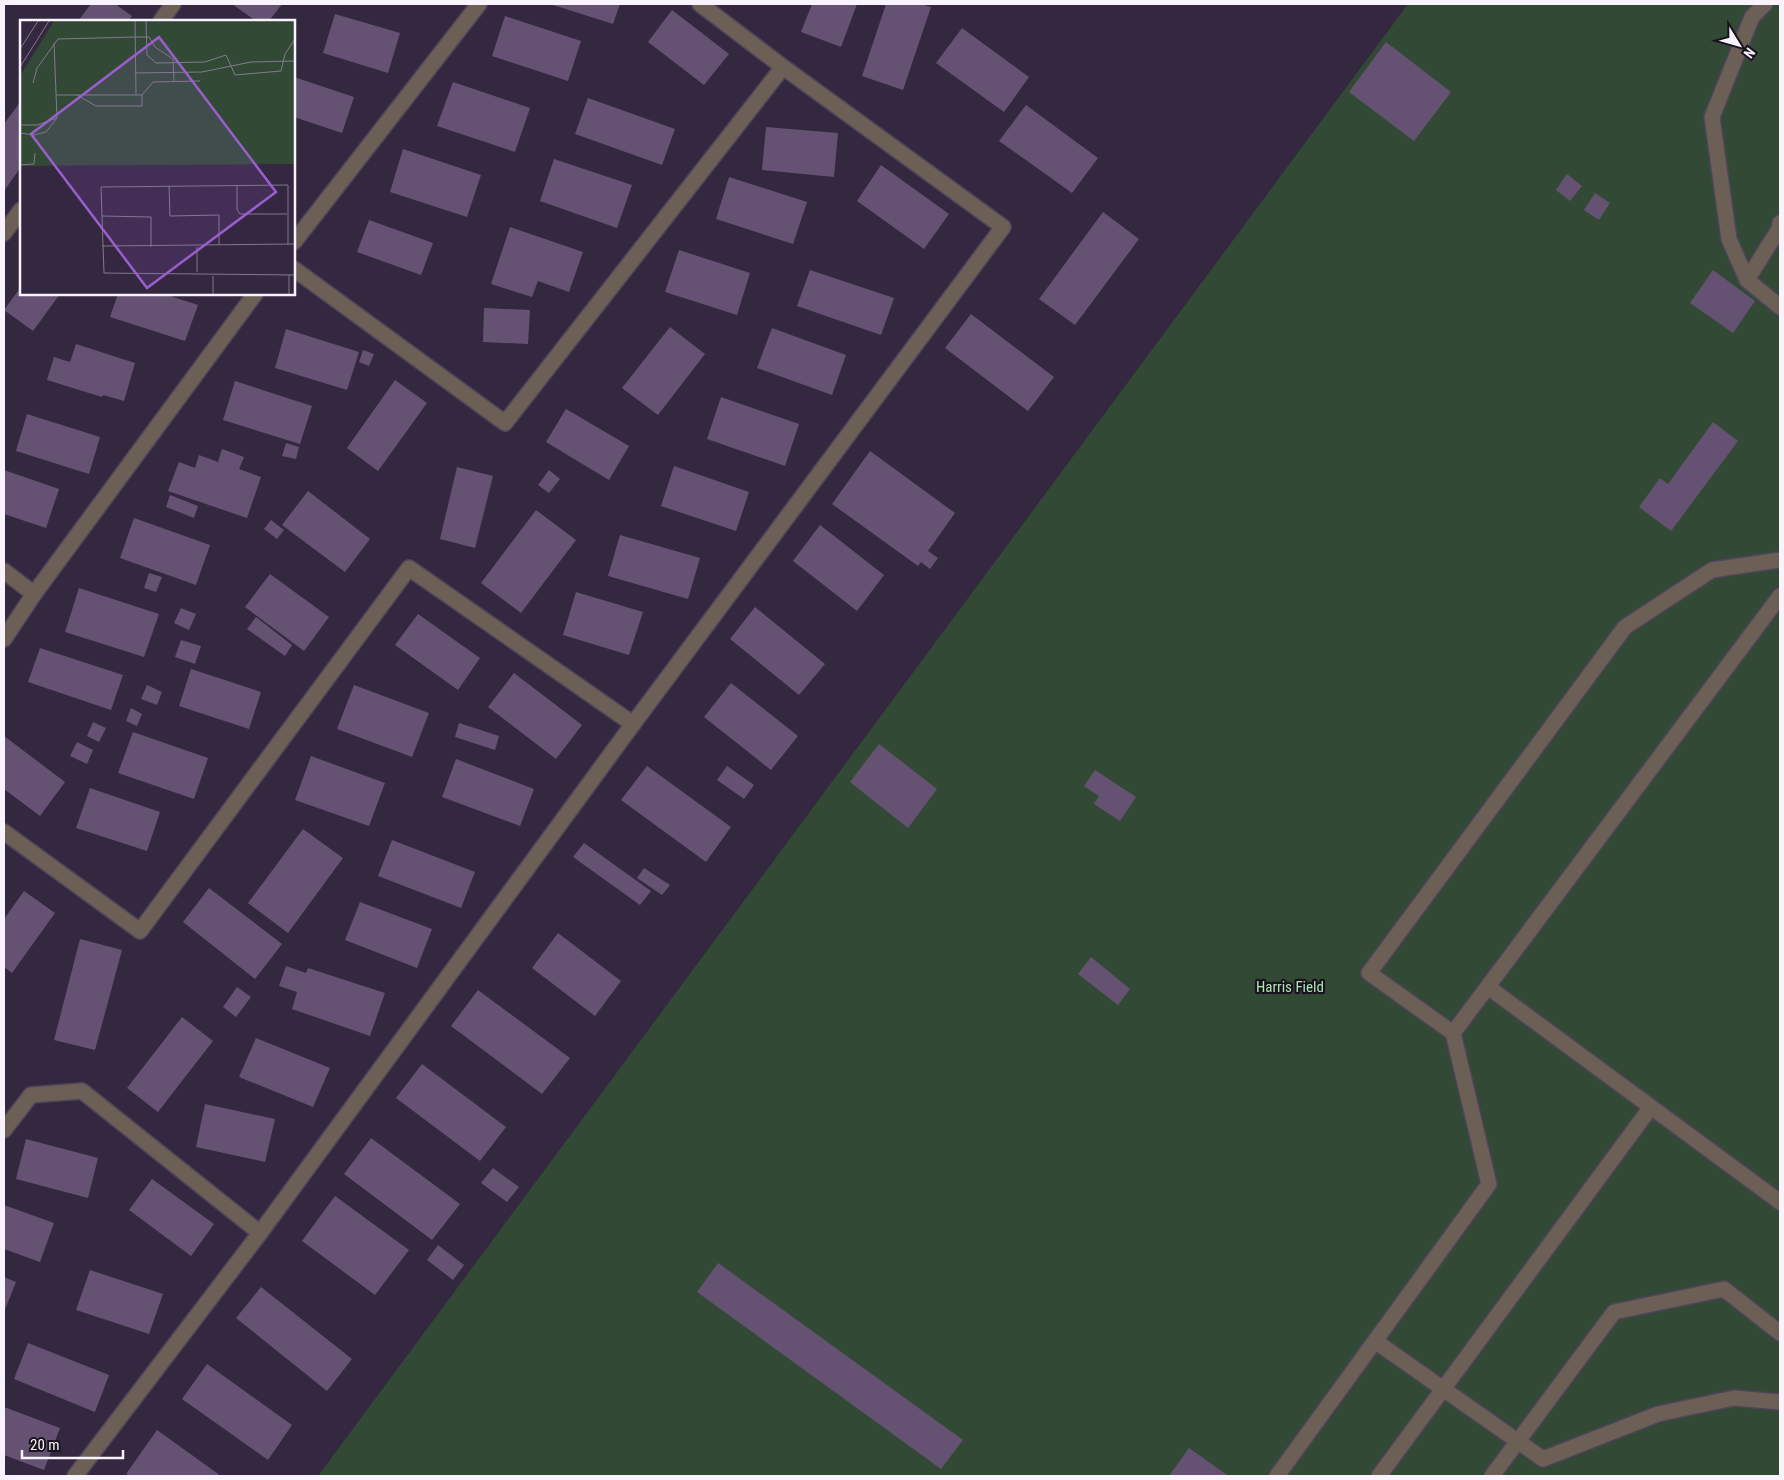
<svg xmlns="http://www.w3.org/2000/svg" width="1784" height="1480" font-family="'Roboto Condensed',sans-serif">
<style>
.green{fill:#324a35}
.building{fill:#655272}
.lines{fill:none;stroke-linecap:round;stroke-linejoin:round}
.minor-casing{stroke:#4f445a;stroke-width:18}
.minor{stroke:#6b5f56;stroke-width:15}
.labels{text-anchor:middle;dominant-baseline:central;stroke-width:4.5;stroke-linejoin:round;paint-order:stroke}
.park-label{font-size:15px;fill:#afe5b5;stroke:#19131e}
.inset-road{fill:none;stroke:#82798c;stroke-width:1}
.view{fill:#9a5ece;fill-opacity:0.15;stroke:#9a5ece;stroke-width:2.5}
.inset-edge{fill:none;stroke:#f8f3fd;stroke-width:2.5}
</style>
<rect width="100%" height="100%" fill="#342740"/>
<polygon class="green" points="1408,4 1780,4 1780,1476 318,1476"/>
<g class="building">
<polygon points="91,4 115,4 132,16 128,21 78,21"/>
<polygon points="232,4 282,4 269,21 256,21"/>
<polygon points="550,4 620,4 613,24"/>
<polygon points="812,4 857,4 841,47 801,32"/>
<polygon points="886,4 921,4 931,7 903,90 862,76"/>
<polygon points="672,10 729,54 704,85 648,42"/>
<polygon points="335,14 400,33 388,73 323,53"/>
<polygon points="505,16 581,41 568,81 492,56"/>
<polygon points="962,28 1029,77 1004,112 936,63"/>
<polygon points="1386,42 1451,92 1414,141 1349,92"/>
<polygon points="294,77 354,97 342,133 294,117"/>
<polygon points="453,82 530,108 515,152 437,126"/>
<polygon points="588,98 675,129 662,165 575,134"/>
<polygon points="21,101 21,167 4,191 4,124"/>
<polygon points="1026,105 1098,158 1072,193 999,141"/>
<polygon points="766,127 838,133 834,177 762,170"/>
<polygon points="403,149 481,175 467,217 390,192"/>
<polygon points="554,159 632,185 617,228 540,201"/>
<polygon points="881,165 949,214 924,249 857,201"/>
<polygon points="1567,174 1582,186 1570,201 1556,190"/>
<polygon points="729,177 807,202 793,244 716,219"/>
<polygon points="1595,193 1610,203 1599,220 1584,210"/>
<polygon points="1103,212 1139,239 1075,325 1039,299"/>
<polygon points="369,220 433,243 421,275 357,252"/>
<polygon points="510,227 583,252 569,292 538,281 532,297 491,284"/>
<polygon points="679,250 750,273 737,315 665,292"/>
<polygon points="810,270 894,298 881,335 797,306"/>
<polygon points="1713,270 1755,301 1733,333 1690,303"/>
<polygon points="21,287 21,294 60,294 33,331 4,310"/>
<polygon points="118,294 164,294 198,305 185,341 110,317"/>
<polygon points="484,308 530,310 528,344 483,342"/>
<polygon points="971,314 1054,377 1028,411 945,348"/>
<polygon points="670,327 705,354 658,415 622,388"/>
<polygon points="772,328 846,355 832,395 757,368"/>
<polygon points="286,329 359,352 347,390 275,368"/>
<polygon points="76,344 135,363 124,401 103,395 102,397 47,380 54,357 70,362"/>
<polygon points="363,350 374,354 369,366 359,362"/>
<polygon points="395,380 427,403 378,471 347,448"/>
<polygon points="235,381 312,406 300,444 223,420"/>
<polygon points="721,397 799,424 785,466 707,439"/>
<polygon points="566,409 629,446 609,480 546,442"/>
<polygon points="27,414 100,437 89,474 16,451"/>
<polygon points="1713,422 1738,441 1671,531 1639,507 1660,478 1668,484"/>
<polygon points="286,443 299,447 296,459 282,456"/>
<polygon points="222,449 244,457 239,469 261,477 247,518 168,491 179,462 195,468 199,455 218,462"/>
<polygon points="870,451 955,513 928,551 938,558 930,569 921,562 918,566 832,504"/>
<polygon points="674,466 749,492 736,531 661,506"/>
<polygon points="457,467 493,476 475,548 440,539"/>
<polygon points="4,470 59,489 46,528 4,514"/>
<polygon points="549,470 560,479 549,493 538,485"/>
<polygon points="308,491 370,539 345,572 282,525"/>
<polygon points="170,495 198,506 194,518 166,507"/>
<polygon points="536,510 576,540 521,613 481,583"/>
<polygon points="134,518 210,545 196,585 120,558"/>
<polygon points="271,520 284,530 277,539 264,529"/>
<polygon points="820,525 884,575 857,611 793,561"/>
<polygon points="620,535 700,558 688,599 608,576"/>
<polygon points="149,573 162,577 156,592 144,588"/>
<polygon points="270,574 329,617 304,651 245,607"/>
<polygon points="79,588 159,614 144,657 65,632"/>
<polygon points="576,592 643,612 629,655 563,635"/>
<polygon points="755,607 825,664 799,695 730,639"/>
<polygon points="181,608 196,614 189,630 174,623"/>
<polygon points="418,614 480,658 458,690 395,645"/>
<polygon points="256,617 292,645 285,656 247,629"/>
<polygon points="181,640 201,646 195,664 175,657"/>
<polygon points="40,648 123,675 111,710 28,682"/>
<polygon points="191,669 261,692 249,729 179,706"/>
<polygon points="514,673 582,725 556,759 488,707"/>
<polygon points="731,683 798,736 771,770 704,717"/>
<polygon points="147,685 162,692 157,705 141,699"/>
<polygon points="354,685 429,713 412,757 337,729"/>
<polygon points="131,708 142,714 137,726 126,721"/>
<polygon points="93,722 106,728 99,742 87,736"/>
<polygon points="459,723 499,736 495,750 455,737"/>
<polygon points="133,732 208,758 194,799 118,773"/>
<polygon points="4,736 65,782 40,816 4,789"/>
<polygon points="77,742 93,750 87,764 70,756"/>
<polygon points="879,744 937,789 908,828 850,782"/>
<polygon points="311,756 385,783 369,826 295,800"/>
<polygon points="456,759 534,789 520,826 442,797"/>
<polygon points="647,766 731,827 706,862 621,800"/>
<polygon points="727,766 754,785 744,799 717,780"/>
<polygon points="1095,770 1136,797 1120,821 1094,804 1099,796 1084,786"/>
<polygon points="90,788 160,812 147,851 76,828"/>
<polygon points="303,829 343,858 288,933 248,903"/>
<polygon points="392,840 475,872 461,908 378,876"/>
<polygon points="584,843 651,891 640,905 573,857"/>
<polygon points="644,868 670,885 662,895 637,878"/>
<polygon points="209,888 282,944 255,979 183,922"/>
<polygon points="24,891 55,913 12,973 4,967 4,919"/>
<polygon points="360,902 432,929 417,968 345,940"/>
<polygon points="558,933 621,981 595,1016 532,968"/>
<polygon points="80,939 122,950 95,1050 54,1040"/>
<polygon points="1091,957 1130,989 1118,1005 1078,974"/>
<polygon points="286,966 306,973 308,968 385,993 370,1036 292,1009 297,992 279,986"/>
<polygon points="237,987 251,997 236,1017 223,1007"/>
<polygon points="478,990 570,1058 542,1094 451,1026"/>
<polygon points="182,1017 213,1041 158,1112 127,1088"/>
<polygon points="256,1038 330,1068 313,1107 239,1077"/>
<polygon points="422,1064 506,1127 480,1161 396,1098"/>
<polygon points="205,1104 275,1119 265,1162 196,1147"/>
<polygon points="371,1138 460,1204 432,1240 344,1174"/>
<polygon points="26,1139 98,1158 88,1198 16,1179"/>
<polygon points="493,1168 519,1187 507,1202 481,1183"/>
<polygon points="152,1179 214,1224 191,1256 129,1210"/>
<polygon points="335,1196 409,1250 375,1295 302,1241"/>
<polygon points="4,1205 54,1223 40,1262 4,1249"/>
<polygon points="438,1245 464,1265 453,1280 427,1260"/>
<polygon points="718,1263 963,1440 941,1469 697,1292"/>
<polygon points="90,1270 163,1294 149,1334 76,1310"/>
<polygon points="4,1277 16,1282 4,1312"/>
<polygon points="261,1287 352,1359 327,1391 236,1318"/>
<polygon points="28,1343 109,1375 95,1412 14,1379"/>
<polygon points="207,1364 292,1425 268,1460 182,1399"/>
<polygon points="4,1407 60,1428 44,1470 4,1455"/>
<polygon points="157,1430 221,1476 130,1476 126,1474"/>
<polygon points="1189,1448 1227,1475 1226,1476 1169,1476"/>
</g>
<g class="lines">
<defs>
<g id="minor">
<polyline points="1765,4 1752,17 1712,117 1729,239 1747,280 1780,307"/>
<polyline points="161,21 173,4"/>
<polyline points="4,233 21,210"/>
<polyline points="294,242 479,4"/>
<polyline points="294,269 505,423 783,67"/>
<polyline points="1747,280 1779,229 1780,223"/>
<polyline points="4,571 34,594"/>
<polyline points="4,639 34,594 255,294"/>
<polyline points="4,832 140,931 409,568 633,724"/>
<polyline points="1488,987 1780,1202"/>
<polyline points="1453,1033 1780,596"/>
<polyline points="4,1130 31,1095 82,1091 260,1233"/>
<polyline points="1375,1341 1543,1459 1658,1414 1734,1398 1780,1402"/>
<polyline points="75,1476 260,1233 633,724 1003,227 783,67 700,4"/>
<polyline points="1277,1476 1489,1184 1453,1033 1369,973 1625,627 1712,570 1780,560"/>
<polyline points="1379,1476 1651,1107"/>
<polyline points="1492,1476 1614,1312 1724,1289 1780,1333"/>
</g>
</defs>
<use href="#minor" class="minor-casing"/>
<use href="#minor" class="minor"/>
</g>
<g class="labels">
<g class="park-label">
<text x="1290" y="987">Harris Field</text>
</g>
</g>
<g transform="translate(20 20)">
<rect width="275" height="275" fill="#342740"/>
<path d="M 34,1 L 275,1 L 275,144 L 0,146 L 0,56 Z" fill="#324a35"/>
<path class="inset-road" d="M 115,1 L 116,75M 126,1 L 127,35 L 136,43 L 185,42 L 206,35 L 215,55 L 261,51 L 265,34 L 275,19M 0,29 L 18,1M 0,47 L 29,1M 115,53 L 182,52 L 231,42 L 275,41M 13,63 L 17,48 L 38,19 L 115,17 L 129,17 L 135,27 L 153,39 L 154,61M 36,75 L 122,75M 57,75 L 76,86 L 122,86 L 122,75 L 133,62 L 180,61M 0,105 L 17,105 L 37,98M 0,113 L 14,115 L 26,112 L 37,98 L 34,23M 0,145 L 14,144 L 15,133M 217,165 L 217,190 L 220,194 L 267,194M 149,166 L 150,196 L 199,195 L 199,225M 82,196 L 131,197 L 131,227M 268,225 L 268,165 L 81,167 L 84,253 L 275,255M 82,226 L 275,224M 177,227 L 177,252M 269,255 L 269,274M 193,274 L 193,256"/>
<path class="view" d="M 139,17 L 256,172 L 127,268 L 11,114 Z"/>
<rect width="275" height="275" class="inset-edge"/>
</g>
<rect width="1784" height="1480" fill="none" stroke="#f8f3fd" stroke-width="10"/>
<g transform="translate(1739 45) rotate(127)" stroke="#19131e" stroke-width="4" paint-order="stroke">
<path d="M0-4L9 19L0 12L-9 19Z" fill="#f8f3fd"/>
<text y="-8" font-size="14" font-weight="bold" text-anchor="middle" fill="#f8f3fd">N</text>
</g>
<path d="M22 1450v8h101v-8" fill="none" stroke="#f8f3fd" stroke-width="2.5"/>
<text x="30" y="1450" font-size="15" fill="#f8f3fd" stroke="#19131e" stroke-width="4" paint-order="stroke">20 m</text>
</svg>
